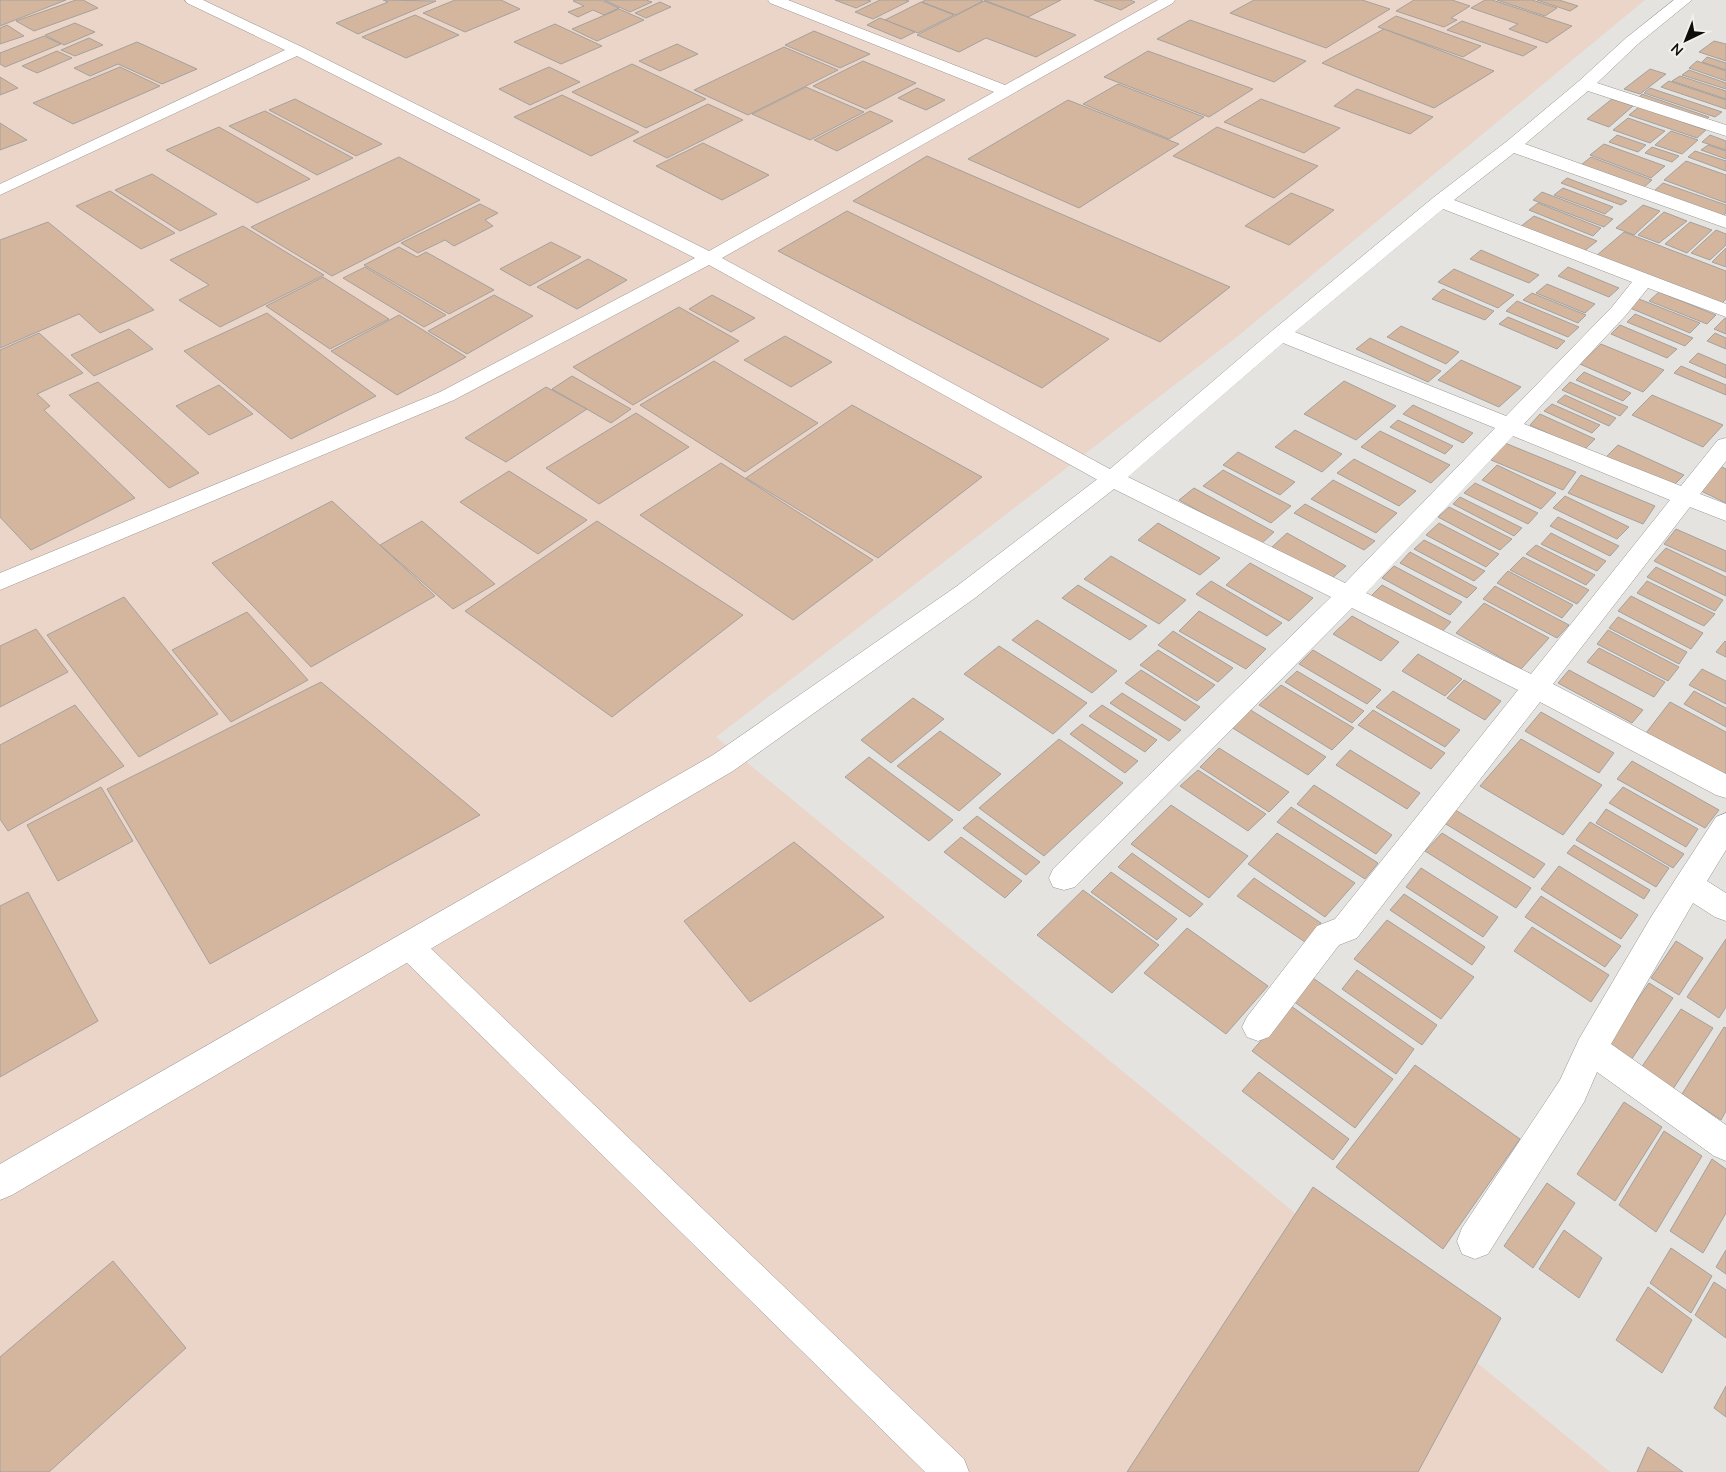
<svg xmlns="http://www.w3.org/2000/svg" width="1726" height="1472" font-family="'Nunito Sans',sans-serif">
<style>
.industrial{fill:#ebd5c8}
.building{fill:#d3b69d;stroke:#a4a19f}
.lines{fill:none;stroke-linecap:round;stroke-linejoin:round}
.service-casing{stroke:#979592;stroke-width:1}
.minor-casing{stroke:#979592;stroke-width:1}
.service{fill:#fff;fill-rule:evenodd}
.minor{fill:#fff;fill-rule:evenodd}
</style>
<rect width="100%" height="100%" fill="#e5e3e0"/>
<polygon class="industrial" points="0,0 1645,0 1237,337 716,737 1610,1472 0,1472"/>
<g class="building">
<polygon points="0,0 66,0 0,26"/>
<polygon points="76,0 83,0 98,8 34,31 16,21"/>
<polygon points="383,0 436,1 358,34 336,23 388,2"/>
<polygon points="455,0 501,0 520,9 465,32 423,13"/>
<polygon points="575,0 601,0 619,8 604,15 593,10 578,17 568,12 584,6 573,1"/>
<polygon points="604,0 646,0 652,2 630,12"/>
<polygon points="835,0 867,0 871,1 856,8"/>
<polygon points="880,0 905,0 909,1 873,19 855,12"/>
<polygon points="925,0 981,0 983,1 956,15 922,2"/>
<polygon points="984,0 1061,0 1028,17"/>
<polygon points="1094,0 1130,0 1135,2 1121,10"/>
<polygon points="1254,0 1362,0 1390,9 1326,48 1230,13"/>
<polygon points="1414,0 1452,0 1470,6 1451,18 1457,20 1444,27 1396,11"/>
<polygon points="1485,0 1492,0 1572,26 1547,43 1509,29 1518,24 1471,8"/>
<polygon points="1497,0 1532,0 1557,8 1545,16"/>
<polygon points="1537,0 1559,0 1578,6 1570,11"/>
<polygon points="984,1 1076,35 1036,57 986,38 959,52 917,35"/>
<polygon points="660,2 671,7 646,18 635,13"/>
<polygon points="921,2 954,15 918,33 885,20"/>
<polygon points="619,9 644,20 597,41 572,29"/>
<polygon points="415,15 459,35 406,58 362,37"/>
<polygon points="1396,16 1481,46 1463,57 1378,27"/>
<polygon points="880,18 915,32 901,39 867,25"/>
<polygon points="1190,20 1306,61 1274,82 1157,39"/>
<polygon points="1462,21 1537,47 1523,56 1447,30"/>
<polygon points="75,23 95,32 64,45 45,35"/>
<polygon points="555,24 602,46 561,64 514,42"/>
<polygon points="7,25 24,36 0,44 0,28"/>
<polygon points="1384,29 1494,71 1434,108 1322,63"/>
<polygon points="814,31 870,54 840,68 785,45"/>
<polygon points="44,36 61,44 5,67 0,64 0,53"/>
<polygon points="89,38 103,45 75,56 61,50"/>
<polygon points="1714,41 1726,44 1726,61 1699,52"/>
<polygon points="137,42 197,69 162,84 118,64 90,76 74,68"/>
<polygon points="677,44 698,54 660,71 639,61"/>
<polygon points="784,47 838,70 748,115 694,90"/>
<polygon points="57,51 72,58 37,73 22,66"/>
<polygon points="1148,51 1253,89 1209,117 1104,77"/>
<polygon points="1707,57 1726,63 1726,70 1702,62"/>
<polygon points="863,61 916,83 866,109 813,86"/>
<polygon points="1697,61 1726,71 1726,81 1689,68"/>
<polygon points="632,64 706,99 646,128 572,92"/>
<polygon points="120,67 160,86 73,124 33,103"/>
<polygon points="549,67 580,82 530,105 499,89"/>
<polygon points="1650,69 1666,74 1640,94 1624,89"/>
<polygon points="1689,70 1726,83 1726,89 1682,75"/>
<polygon points="1680,76 1726,91 1726,99 1672,81"/>
<polygon points="0,77 18,88 0,95"/>
<polygon points="1669,81 1726,100 1726,109 1661,87"/>
<polygon points="1118,84 1204,117 1169,139 1083,104"/>
<polygon points="806,87 864,112 810,140 752,114"/>
<polygon points="917,88 945,100 926,110 898,98"/>
<polygon points="1650,88 1722,112 1715,117 1644,93"/>
<polygon points="1357,89 1433,117 1410,134 1334,106"/>
<polygon points="1642,94 1709,117 1705,121 1638,99"/>
<polygon points="562,95 639,132 591,156 514,117"/>
<polygon points="295,99 382,144 356,156 269,110"/>
<polygon points="1261,99 1340,128 1304,153 1224,122"/>
<polygon points="1612,99 1633,106 1609,127 1587,119"/>
<polygon points="1068,100 1179,144 1079,208 968,159"/>
<polygon points="708,104 743,120 667,158 633,141"/>
<polygon points="1639,107 1706,130 1697,138 1629,115"/>
<polygon points="265,111 353,158 317,175 229,126"/>
<polygon points="870,111 893,121 837,151 814,140"/>
<polygon points="1628,118 1665,131 1650,143 1613,130"/>
<polygon points="0,123 27,140 0,150"/>
<polygon points="219,127 310,179 257,203 166,150"/>
<polygon points="1217,127 1318,166 1274,198 1173,156"/>
<polygon points="1671,131 1698,140 1682,154 1655,145"/>
<polygon points="1617,135 1646,145 1638,152 1609,142"/>
<polygon points="1710,135 1726,141 1726,150 1702,142"/>
<polygon points="703,143 769,175 722,200 656,166"/>
<polygon points="1604,144 1665,166 1651,178 1590,155"/>
<polygon points="1708,145 1726,151 1726,159 1701,150"/>
<polygon points="1652,147 1679,156 1672,162 1645,153"/>
<polygon points="1695,151 1726,161 1726,171 1688,157"/>
<polygon points="927,156 1230,287 1160,342 853,201"/>
<polygon points="399,157 480,200 332,276 251,227"/>
<polygon points="1591,157 1652,180 1643,188 1581,165"/>
<polygon points="1686,161 1726,175 1726,203 1664,180"/>
<polygon points="152,174 217,214 180,231 115,190"/>
<polygon points="1567,178 1627,201 1621,205 1561,183"/>
<polygon points="1663,183 1726,205 1726,213 1723,216 1654,191"/>
<polygon points="1563,188 1613,207 1605,214 1554,195"/>
<polygon points="110,191 175,233 141,249 76,206"/>
<polygon points="1542,192 1613,219 1604,227 1533,200"/>
<polygon points="1291,193 1334,210 1289,245 1245,226"/>
<polygon points="1538,203 1601,228 1593,236 1529,210"/>
<polygon points="480,204 498,213 485,220 493,226 454,246 445,240 418,253 401,243"/>
<polygon points="1643,205 1660,211 1634,235 1616,228"/>
<polygon points="847,211 1109,339 1042,388 778,251"/>
<polygon points="1664,212 1687,221 1659,243 1638,235"/>
<polygon points="1534,216 1597,241 1583,252 1520,227"/>
<polygon points="48,222 132,291 154,310 100,333 79,314 0,348 0,240"/>
<polygon points="1690,222 1712,230 1687,253 1665,244"/>
<polygon points="243,226 324,275 220,327 179,300 209,285 170,260"/>
<polygon points="1716,230 1726,234 1726,245 1710,260 1691,253"/>
<polygon points="1624,232 1726,271 1726,299 1720,305 1596,256"/>
<polygon points="551,242 581,257 530,286 500,269"/>
<polygon points="399,247 417,257 426,252 494,290 449,314 364,265"/>
<polygon points="1726,248 1726,267 1712,262"/>
<polygon points="1481,250 1539,275 1529,283 1470,259"/>
<polygon points="588,259 627,280 577,309 537,287"/>
<polygon points="365,267 446,315 424,327 343,278"/>
<polygon points="1568,267 1619,288 1609,297 1558,276"/>
<polygon points="1454,269 1514,295 1498,308 1438,282"/>
<polygon points="323,277 389,319 330,349 266,306"/>
<polygon points="1547,284 1595,304 1585,313 1536,293"/>
<polygon points="1443,289 1494,311 1485,320 1432,299"/>
<polygon points="1659,292 1716,315 1707,324 1649,301"/>
<polygon points="1532,293 1586,315 1578,323 1523,300"/>
<polygon points="494,295 533,316 467,354 428,331"/>
<polygon points="712,295 755,318 731,332 689,309"/>
<polygon points="1639,299 1700,323 1690,333 1630,308"/>
<polygon points="1517,301 1579,327 1568,337 1506,311"/>
<polygon points="679,307 739,341 633,405 573,367"/>
<polygon points="267,313 376,396 291,439 184,351"/>
<polygon points="1635,314 1693,338 1685,346 1627,322"/>
<polygon points="399,315 466,357 397,395 331,351"/>
<polygon points="1508,317 1565,341 1557,349 1499,324"/>
<polygon points="1725,318 1726,319 1726,334 1714,329"/>
<polygon points="1620,325 1677,349 1667,358 1611,334"/>
<polygon points="1401,326 1459,352 1446,364 1387,337"/>
<polygon points="129,329 153,349 94,376 71,355"/>
<polygon points="39,333 83,373 37,394 50,406 44,410 135,498 31,550 0,517 0,350"/>
<polygon points="1715,333 1726,338 1726,349 1707,341"/>
<polygon points="785,336 832,362 791,387 744,360"/>
<polygon points="1370,338 1441,371 1428,382 1356,349"/>
<polygon points="1601,344 1664,370 1643,392 1580,364"/>
<polygon points="1698,353 1726,365 1726,378 1689,362"/>
<polygon points="1461,360 1521,387 1499,407 1438,380"/>
<polygon points="714,361 818,423 745,472 640,405"/>
<polygon points="1681,366 1726,385 1726,395 1674,373"/>
<polygon points="1584,372 1631,393 1623,401 1576,380"/>
<polygon points="572,376 631,409 611,423 552,389"/>
<polygon points="1344,381 1396,406 1356,440 1304,414"/>
<polygon points="98,382 199,473 169,488 69,395"/>
<polygon points="1570,382 1628,407 1620,416 1562,390"/>
<polygon points="219,385 253,414 209,435 176,406"/>
<polygon points="546,387 587,409 506,462 465,438"/>
<polygon points="1565,395 1616,418 1609,426 1557,402"/>
<polygon points="1652,395 1723,425 1703,447 1632,415"/>
<polygon points="1552,404 1600,425 1592,433 1544,411"/>
<polygon points="852,405 982,477 878,558 746,478"/>
<polygon points="1413,405 1473,433 1463,443 1403,414"/>
<polygon points="636,413 689,447 599,504 546,468"/>
<polygon points="1540,414 1595,439 1584,450 1530,425"/>
<polygon points="1398,420 1453,446 1445,454 1390,427"/>
<polygon points="1295,430 1342,454 1322,472 1275,447"/>
<polygon points="1380,431 1450,465 1431,483 1361,447"/>
<polygon points="1505,443 1576,472 1563,490 1491,460"/>
<polygon points="1618,445 1684,475 1672,487 1606,457"/>
<polygon points="1238,452 1295,482 1280,495 1223,465"/>
<polygon points="1354,459 1416,491 1399,506 1337,473"/>
<polygon points="721,463 873,560 793,620 640,515"/>
<polygon points="1497,465 1556,493 1541,509 1482,480"/>
<polygon points="1720,466 1726,469 1726,503 1699,490"/>
<polygon points="1223,470 1291,506 1271,523 1203,486"/>
<polygon points="509,471 587,520 538,554 460,502"/>
<polygon points="1581,475 1655,506 1643,524 1568,493"/>
<polygon points="1333,480 1397,513 1376,533 1311,499"/>
<polygon points="1475,483 1538,513 1528,524 1464,493"/>
<polygon points="1194,488 1274,532 1260,545 1179,500"/>
<polygon points="1565,496 1629,527 1617,539 1553,508"/>
<polygon points="1460,497 1522,528 1514,536 1453,504"/>
<polygon points="332,501 435,596 311,667 212,563"/>
<polygon points="1305,504 1375,541 1364,550 1294,513"/>
<polygon points="1449,507 1512,539 1500,550 1438,517"/>
<polygon points="1558,517 1619,546 1610,556 1550,526"/>
<polygon points="422,521 495,584 453,609 380,545"/>
<polygon points="597,521 743,615 612,717 465,611"/>
<polygon points="1158,523 1220,558 1200,575 1138,540"/>
<polygon points="1439,523 1499,554 1486,567 1426,535"/>
<polygon points="1676,529 1726,551 1726,572 1664,544"/>
<polygon points="1287,533 1346,566 1331,579 1272,547"/>
<polygon points="1551,533 1606,561 1597,571 1541,544"/>
<polygon points="1424,540 1485,571 1474,581 1414,549"/>
<polygon points="1536,545 1595,575 1586,585 1526,554"/>
<polygon points="1666,548 1726,577 1726,596 1654,561"/>
<polygon points="1410,552 1477,588 1467,598 1400,563"/>
<polygon points="1111,556 1186,600 1159,624 1084,579"/>
<polygon points="1523,557 1589,590 1577,604 1510,570"/>
<polygon points="1250,563 1313,598 1289,621 1226,585"/>
<polygon points="1394,566 1462,602 1450,615 1382,578"/>
<polygon points="1656,567 1723,600 1715,611 1647,577"/>
<polygon points="1508,571 1573,605 1562,618 1497,583"/>
<polygon points="1211,581 1282,623 1267,636 1196,594"/>
<polygon points="1647,581 1715,614 1704,626 1637,593"/>
<polygon points="1078,585 1147,626 1130,640 1062,598"/>
<polygon points="1382,585 1451,622 1439,635 1370,597"/>
<polygon points="1495,586 1569,625 1557,638 1483,599"/>
<polygon points="1631,596 1703,633 1691,649 1618,611"/>
<polygon points="124,597 218,714 139,757 47,635"/>
<polygon points="1484,603 1549,638 1521,669 1456,633"/>
<polygon points="1199,611 1266,649 1246,669 1179,631"/>
<polygon points="247,612 308,680 231,722 172,650"/>
<polygon points="1352,616 1399,642 1381,661 1333,634"/>
<polygon points="1618,617 1687,652 1679,664 1609,628"/>
<polygon points="1037,620 1117,671 1092,693 1012,640"/>
<polygon points="36,629 68,672 0,707 0,646"/>
<polygon points="1608,630 1679,667 1668,681 1597,644"/>
<polygon points="1173,631 1233,668 1218,682 1158,645"/>
<polygon points="1725,641 1726,642 1726,657 1716,652"/>
<polygon points="999,646 1087,703 1053,734 964,674"/>
<polygon points="1599,648 1665,682 1654,697 1587,662"/>
<polygon points="1158,650 1215,685 1197,701 1140,665"/>
<polygon points="1313,650 1381,690 1367,704 1299,664"/>
<polygon points="1418,654 1462,679 1445,696 1402,671"/>
<polygon points="1702,669 1726,681 1726,704 1689,685"/>
<polygon points="1141,670 1200,707 1185,721 1125,683"/>
<polygon points="1569,670 1643,710 1632,723 1558,683"/>
<polygon points="1297,671 1364,711 1352,723 1285,682"/>
<polygon points="1464,680 1501,701 1485,720 1447,698"/>
<polygon points="321,682 480,815 210,964 107,789"/>
<polygon points="1281,685 1354,728 1332,750 1259,705"/>
<polygon points="1393,691 1460,730 1445,747 1376,707"/>
<polygon points="1694,691 1726,708 1726,727 1684,704"/>
<polygon points="1122,693 1181,730 1169,741 1110,703"/>
<polygon points="913,698 944,719 891,763 861,740"/>
<polygon points="1670,702 1726,732 1726,777 1646,733"/>
<polygon points="75,705 124,766 8,831 0,819 0,745"/>
<polygon points="1102,705 1157,740 1145,752 1089,716"/>
<polygon points="1249,709 1326,757 1308,775 1231,727"/>
<polygon points="1373,710 1445,753 1431,769 1358,725"/>
<polygon points="1541,712 1614,753 1599,773 1525,731"/>
<polygon points="1082,724 1138,761 1125,773 1070,734"/>
<polygon points="940,731 1001,774 959,811 897,766"/>
<polygon points="1059,739 1123,783 1044,856 979,808"/>
<polygon points="1521,739 1602,785 1563,835 1480,786"/>
<polygon points="1219,748 1289,792 1269,812 1200,767"/>
<polygon points="1350,750 1420,793 1407,809 1336,765"/>
<polygon points="869,757 953,820 929,841 845,777"/>
<polygon points="1632,761 1719,810 1705,828 1617,779"/>
<polygon points="1198,770 1266,814 1248,831 1180,786"/>
<polygon points="1314,785 1392,835 1376,854 1297,804"/>
<polygon points="101,787 133,841 58,881 27,825"/>
<polygon points="1623,787 1698,829 1686,847 1609,803"/>
<polygon points="1171,805 1248,856 1209,898 1131,844"/>
<polygon points="1291,807 1378,863 1365,879 1277,822"/>
<polygon points="1452,808 1545,864 1534,878 1441,821"/>
<polygon points="1606,809 1684,854 1673,868 1596,823"/>
<polygon points="977,816 1040,862 1026,875 963,828"/>
<polygon points="1590,822 1669,868 1656,887 1576,840"/>
<polygon points="1277,833 1355,883 1325,917 1248,864"/>
<polygon points="1442,833 1531,888 1516,908 1425,851"/>
<polygon points="961,837 1022,881 1005,898 944,852"/>
<polygon points="794,842 884,917 750,1002 684,921"/>
<polygon points="1574,845 1650,890 1644,899 1567,853"/>
<polygon points="1132,853 1203,904 1190,917 1118,867"/>
<polygon points="1559,866 1638,915 1621,939 1541,889"/>
<polygon points="1421,868 1498,917 1483,937 1406,887"/>
<polygon points="1111,872 1177,919 1157,940 1091,892"/>
<polygon points="1254,878 1321,923 1305,942 1237,896"/>
<polygon points="1083,890 1159,945 1112,993 1037,935"/>
<polygon points="28,892 98,1021 0,1077 0,906"/>
<polygon points="1404,894 1485,947 1472,965 1390,910"/>
<polygon points="1541,896 1621,946 1605,967 1525,917"/>
<polygon points="1387,920 1474,977 1441,1019 1354,959"/>
<polygon points="1532,927 1609,975 1591,1002 1514,951"/>
<polygon points="1187,928 1268,986 1226,1034 1144,973"/>
<polygon points="1726,939 1726,1007 1719,1018 1687,997"/>
<polygon points="1676,941 1703,958 1679,995 1651,978"/>
<polygon points="1357,970 1437,1025 1422,1045 1342,989"/>
<polygon points="1313,978 1414,1049 1396,1074 1293,1001"/>
<polygon points="1649,983 1673,998 1631,1060 1607,1044"/>
<polygon points="1291,1006 1393,1079 1355,1128 1252,1051"/>
<polygon points="1681,1009 1713,1028 1673,1089 1641,1068"/>
<polygon points="1724,1027 1726,1028 1726,1111 1721,1120 1682,1094"/>
<polygon points="1415,1065 1520,1139 1443,1249 1336,1167"/>
<polygon points="1259,1072 1349,1139 1333,1160 1242,1091"/>
<polygon points="1624,1102 1662,1127 1615,1201 1577,1174"/>
<polygon points="1664,1131 1702,1156 1656,1232 1619,1205"/>
<polygon points="1712,1159 1726,1169 1726,1213 1703,1253 1670,1231"/>
<polygon points="1547,1183 1575,1203 1533,1268 1504,1246"/>
<polygon points="1313,1187 1501,1318 1418,1472 1127,1472"/>
<polygon points="1564,1230 1602,1258 1579,1298 1539,1269"/>
<polygon points="1671,1248 1712,1276 1691,1313 1650,1283"/>
<polygon points="1726,1250 1726,1274 1716,1267"/>
<polygon points="113,1261 186,1348 49,1472 0,1472 0,1357"/>
<polygon points="1714,1282 1726,1290 1726,1338 1695,1315"/>
<polygon points="1648,1287 1692,1320 1662,1373 1616,1340"/>
<polygon points="1726,1386 1726,1417 1714,1408"/>
<polygon points="1648,1447 1683,1472 1637,1472"/>
</g>
<g class="lines">
<defs>
<g id="service">
<polygon points="185,0 203,0 302,47 709,251 994,92 770,3 768,0 788,0 1005,85 1158,0 1175,0 1173,3 722,258 1119,474 1123,479 1119,484 1112,486 1105,484 709,265 454,400 0,590 0,573 440,392 695,258 297,56 0,195 0,184 285,50 187,3"/>
<polygon points="409,934 419,937 964,1459 969,1472 925,1472 399,955 395,946 399,937"/>
</g>
<g id="minor">
<path d="M 1674,0 L 1692,0 L 1638,44 L 1597,83 L 1726,125 L 1726,136 L 1588,91 L 1525,144 L 1726,216 L 1726,228 L 1514,153 L 1454,200 L 1726,304 L 1726,317 L 1648,288 L 1626,315 L 1524,424 L 1681,486 L 1718,440 L 1726,438 L 1726,461 L 1700,494 L 1726,504 L 1726,521 L 1690,507 L 1553,684 L 1726,774 L 1726,798 L 1716,795 L 1540,702 L 1357,938 L 1339,945 L 1269,1037 L 1258,1041 L 1247,1037 L 1242,1027 L 1247,1017 L 1317,926 L 1335,919 L 1518,690 L 1352,608 L 1075,887 L 1064,890 L 1053,887 L 1049,878 L 1053,869 L 1331,597 L 1114,489 L 975,598 L 733,771 L 12,1195 L 0,1200 L 0,1164 L 713,755 L 957,586 L 1104,474 L 1273,330 L 1434,197 L 1506,142 L 1579,81 L 1626,38 ZM 1443,209 L 1632,282 L 1612,307 L 1506,416 L 1295,332 ZM 1283,343 L 1495,428 L 1345,583 L 1128,477 ZM 1513,436 L 1670,500 L 1531,674 L 1366,593 Z"/>
<polygon points="1726,813 1726,850 1707,881 1726,893 1726,921 1715,917 1693,903 1611,1044 1726,1125 1726,1161 1714,1156 1597,1072 1584,1102 1488,1254 1475,1259 1462,1254 1457,1241 1462,1228 1560,1080 1579,1039 1651,917 1716,817"/>
</g>
</defs>
<use href="#service" class="service-casing"/>
<use href="#minor" class="minor-casing"/>
<use href="#service" class="service"/>
<use href="#minor" class="minor"/>
</g>
<g transform="translate(1686 40) rotate(223)" stroke="#f2f1ed" stroke-width="4" paint-order="stroke">
<path d="M0-4L9 19L0 12L-9 19Z" fill="#0d0d0c"/>
<text y="-8" font-size="14" font-weight="bold" text-anchor="middle" fill="#0d0d0c">N</text>
</g>
</svg>
